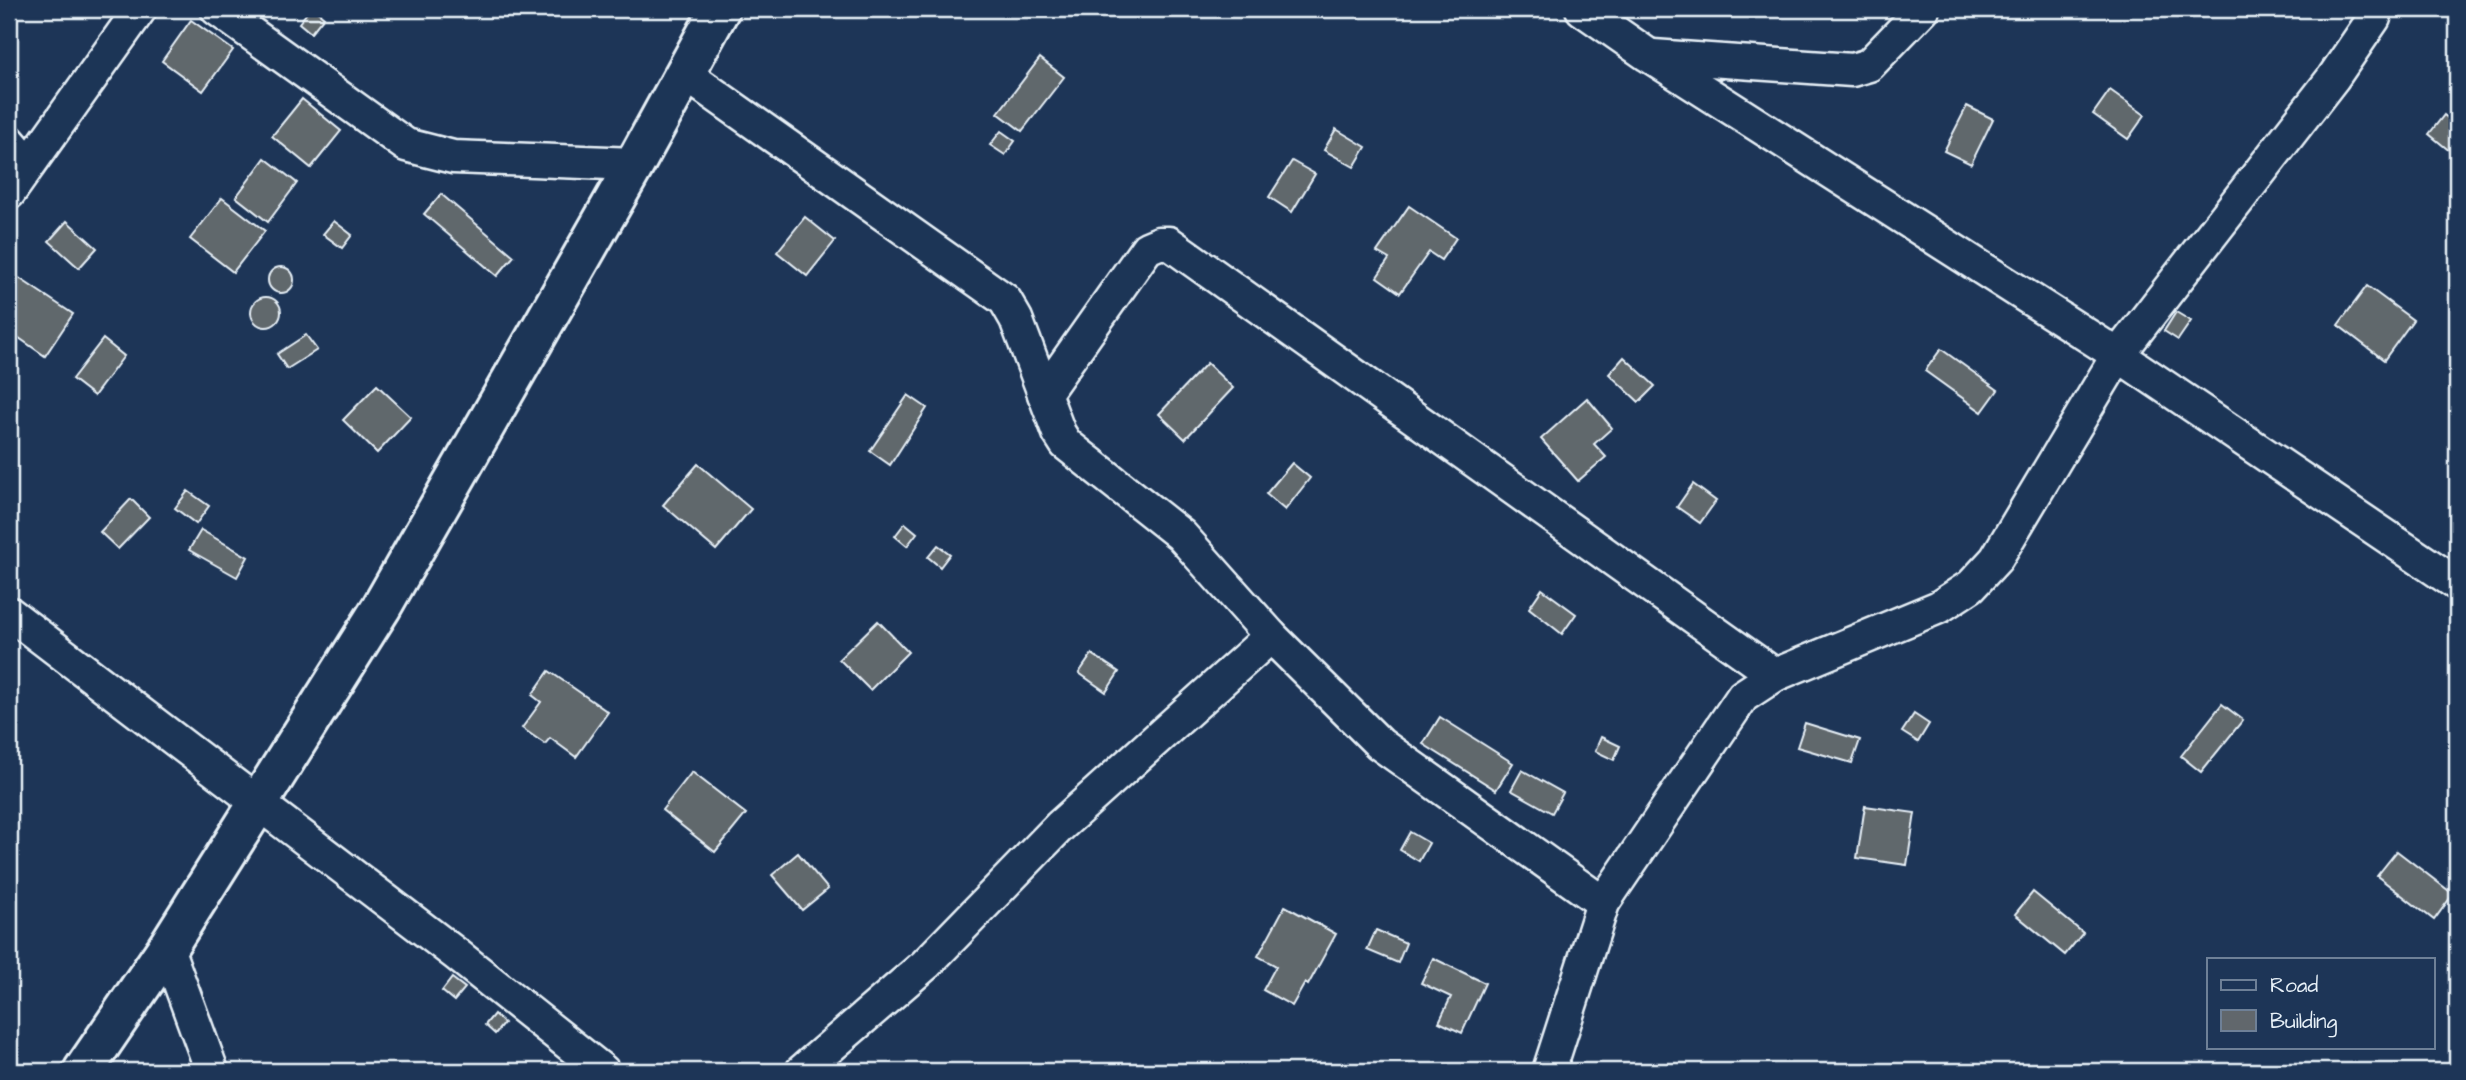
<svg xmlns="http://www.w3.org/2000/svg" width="2466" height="1080" font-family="'Architects Daughter',sans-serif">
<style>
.building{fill:#61676c;stroke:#e8f1f8;stroke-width:2}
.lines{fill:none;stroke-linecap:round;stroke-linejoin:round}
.minor-casing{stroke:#e8f1f8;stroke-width:37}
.tertiary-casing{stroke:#e8f1f8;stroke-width:44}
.minor{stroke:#1d3557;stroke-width:32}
.tertiary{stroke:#1d3557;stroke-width:38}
</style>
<rect width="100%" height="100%" fill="#1d3557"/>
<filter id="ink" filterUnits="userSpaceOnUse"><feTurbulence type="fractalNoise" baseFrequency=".0143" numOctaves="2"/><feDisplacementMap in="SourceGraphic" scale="14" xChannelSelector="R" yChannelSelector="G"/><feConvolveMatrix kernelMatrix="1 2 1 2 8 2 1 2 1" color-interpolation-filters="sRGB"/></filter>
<g filter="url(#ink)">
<g class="building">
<polygon points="310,9 314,9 324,17 311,33 299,23"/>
<polygon points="191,20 233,50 203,91 162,61"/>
<polygon points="1040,58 1064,77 1022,131 998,113"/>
<polygon points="2110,90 2145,115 2128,139 2093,114"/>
<polygon points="302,99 341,131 311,168 272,136"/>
<polygon points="1967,106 1993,119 1971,164 1944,151"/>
<polygon points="2444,115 2457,126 2457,157 2429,134"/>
<polygon points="1336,129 1366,147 1354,167 1324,150"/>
<polygon points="1001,131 1015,141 1005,155 990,145"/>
<polygon points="265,158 297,183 268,222 236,197"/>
<polygon points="1292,161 1315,174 1292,212 1269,197"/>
<polygon points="441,194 514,256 497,276 424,214"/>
<polygon points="222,198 265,231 233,272 190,239"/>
<polygon points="1409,206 1456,238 1441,260 1429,252 1400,293 1377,277 1389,259 1377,252"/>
<polygon points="805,217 835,241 807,276 777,252"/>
<polygon points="67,221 97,248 79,268 49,241"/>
<polygon points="334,221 352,235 342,248 323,234"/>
<circle cx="281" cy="280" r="13"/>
<polygon points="10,272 73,314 45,356 9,331"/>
<polygon points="2367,286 2413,320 2384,360 2338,325"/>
<circle cx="266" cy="312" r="15"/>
<polygon points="2176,312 2191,321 2178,340 2164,331"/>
<polygon points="306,335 317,350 287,369 277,354"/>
<polygon points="103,339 124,356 94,396 72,379"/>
<polygon points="1941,349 1998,390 1982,412 1925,371"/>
<polygon points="1624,357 1655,386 1639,402 1609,374"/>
<polygon points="1207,363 1233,388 1185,439 1159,414"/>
<polygon points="377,385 411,417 377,453 343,420"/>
<polygon points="908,395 927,408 890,465 870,451"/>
<polygon points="1587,398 1612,428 1594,444 1606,457 1578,481 1541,439"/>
<polygon points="1292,463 1310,478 1285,510 1266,494"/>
<polygon points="698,464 751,509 716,550 663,505"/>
<polygon points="1693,484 1716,501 1700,523 1677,507"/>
<polygon points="188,491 209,506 196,524 175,508"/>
<polygon points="131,499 149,517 118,549 100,532"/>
<polygon points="905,523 917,533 907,546 895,536"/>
<polygon points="201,530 248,557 237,577 189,550"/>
<polygon points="938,545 950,554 940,567 928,557"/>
<polygon points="1542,589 1576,614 1562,634 1529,608"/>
<polygon points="878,621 908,652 870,690 839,659"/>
<polygon points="1092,654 1119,672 1106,692 1079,673"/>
<polygon points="549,671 608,712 576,757 550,738 545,744 522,728 541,702 532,695"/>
<polygon points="2222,704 2243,720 2201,772 2181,756"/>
<polygon points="1914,714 1929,724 1918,742 1902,732"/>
<polygon points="1440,717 1513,763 1496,790 1423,744"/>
<polygon points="1805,723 1860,740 1852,763 1797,747"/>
<polygon points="1601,737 1620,746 1614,760 1595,751"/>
<polygon points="1522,770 1563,793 1552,813 1511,790"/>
<polygon points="692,772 746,814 715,852 662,810"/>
<polygon points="1865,806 1915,813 1907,865 1857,858"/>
<polygon points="1410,832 1429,843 1419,861 1400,850"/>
<polygon points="2397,851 2453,894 2434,920 2377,876"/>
<polygon points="798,853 828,889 802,910 772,875"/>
<polygon points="2033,892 2083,933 2065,955 2015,914"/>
<polygon points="1285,906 1336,934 1308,985 1305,983 1292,1006 1263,990 1276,966 1258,956"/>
<polygon points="1376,930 1406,943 1398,963 1367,950"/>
<polygon points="1433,958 1485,983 1462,1033 1439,1022 1451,997 1421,983"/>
<polygon points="452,978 465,988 454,1001 442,991"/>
<polygon points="494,1014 504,1023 495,1034 485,1025"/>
</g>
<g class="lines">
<defs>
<g id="minor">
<polyline points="217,9 406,145 453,157 635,164"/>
<polyline points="1582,9 1648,55 2118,355 2457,584"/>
<polyline points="1653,56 1852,70 1869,65 1923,9"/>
<polyline points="684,73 1005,300 1016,319 1059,433 1066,444 1181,535 1271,636 1380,744 1603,903"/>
<polyline points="9,141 29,164"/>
<polyline points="9,193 140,9"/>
<polyline points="1044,394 1147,248 1159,243 1169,243 1775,675"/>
<polyline points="9,613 456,954 603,1071"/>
<polyline points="167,948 212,1071"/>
<polyline points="802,1071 926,964 1060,826 1271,636"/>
<polyline points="1549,1071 1603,903 1743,696 1775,675 1939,607 1971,586 1996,559 2118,355 2333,78 2374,18 2376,9"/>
</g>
<polyline id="tertiary" points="83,1071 167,948 381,608 635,164 720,9"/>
</defs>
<use href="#minor" class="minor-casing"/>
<use href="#tertiary" class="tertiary-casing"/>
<use href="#minor" class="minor"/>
<use href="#tertiary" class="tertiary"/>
</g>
</g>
<rect width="2466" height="1080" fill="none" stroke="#1d3557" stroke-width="35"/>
<rect x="18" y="18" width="2431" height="1045" fill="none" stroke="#e8f1f8" stroke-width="2.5" filter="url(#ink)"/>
<rect x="2207" y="958" width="228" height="91" fill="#1d3557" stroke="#6e8097" stroke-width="2"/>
<rect x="2221" y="980" width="35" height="10" fill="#1d3557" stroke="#6e8097" stroke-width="2"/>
<text x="2270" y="992" font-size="21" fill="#e8f1f8">Road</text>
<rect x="2221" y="1010" width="35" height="21" fill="#61676c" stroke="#6e8097" stroke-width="2"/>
<text x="2270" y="1028" font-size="21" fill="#e8f1f8">Building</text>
</svg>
